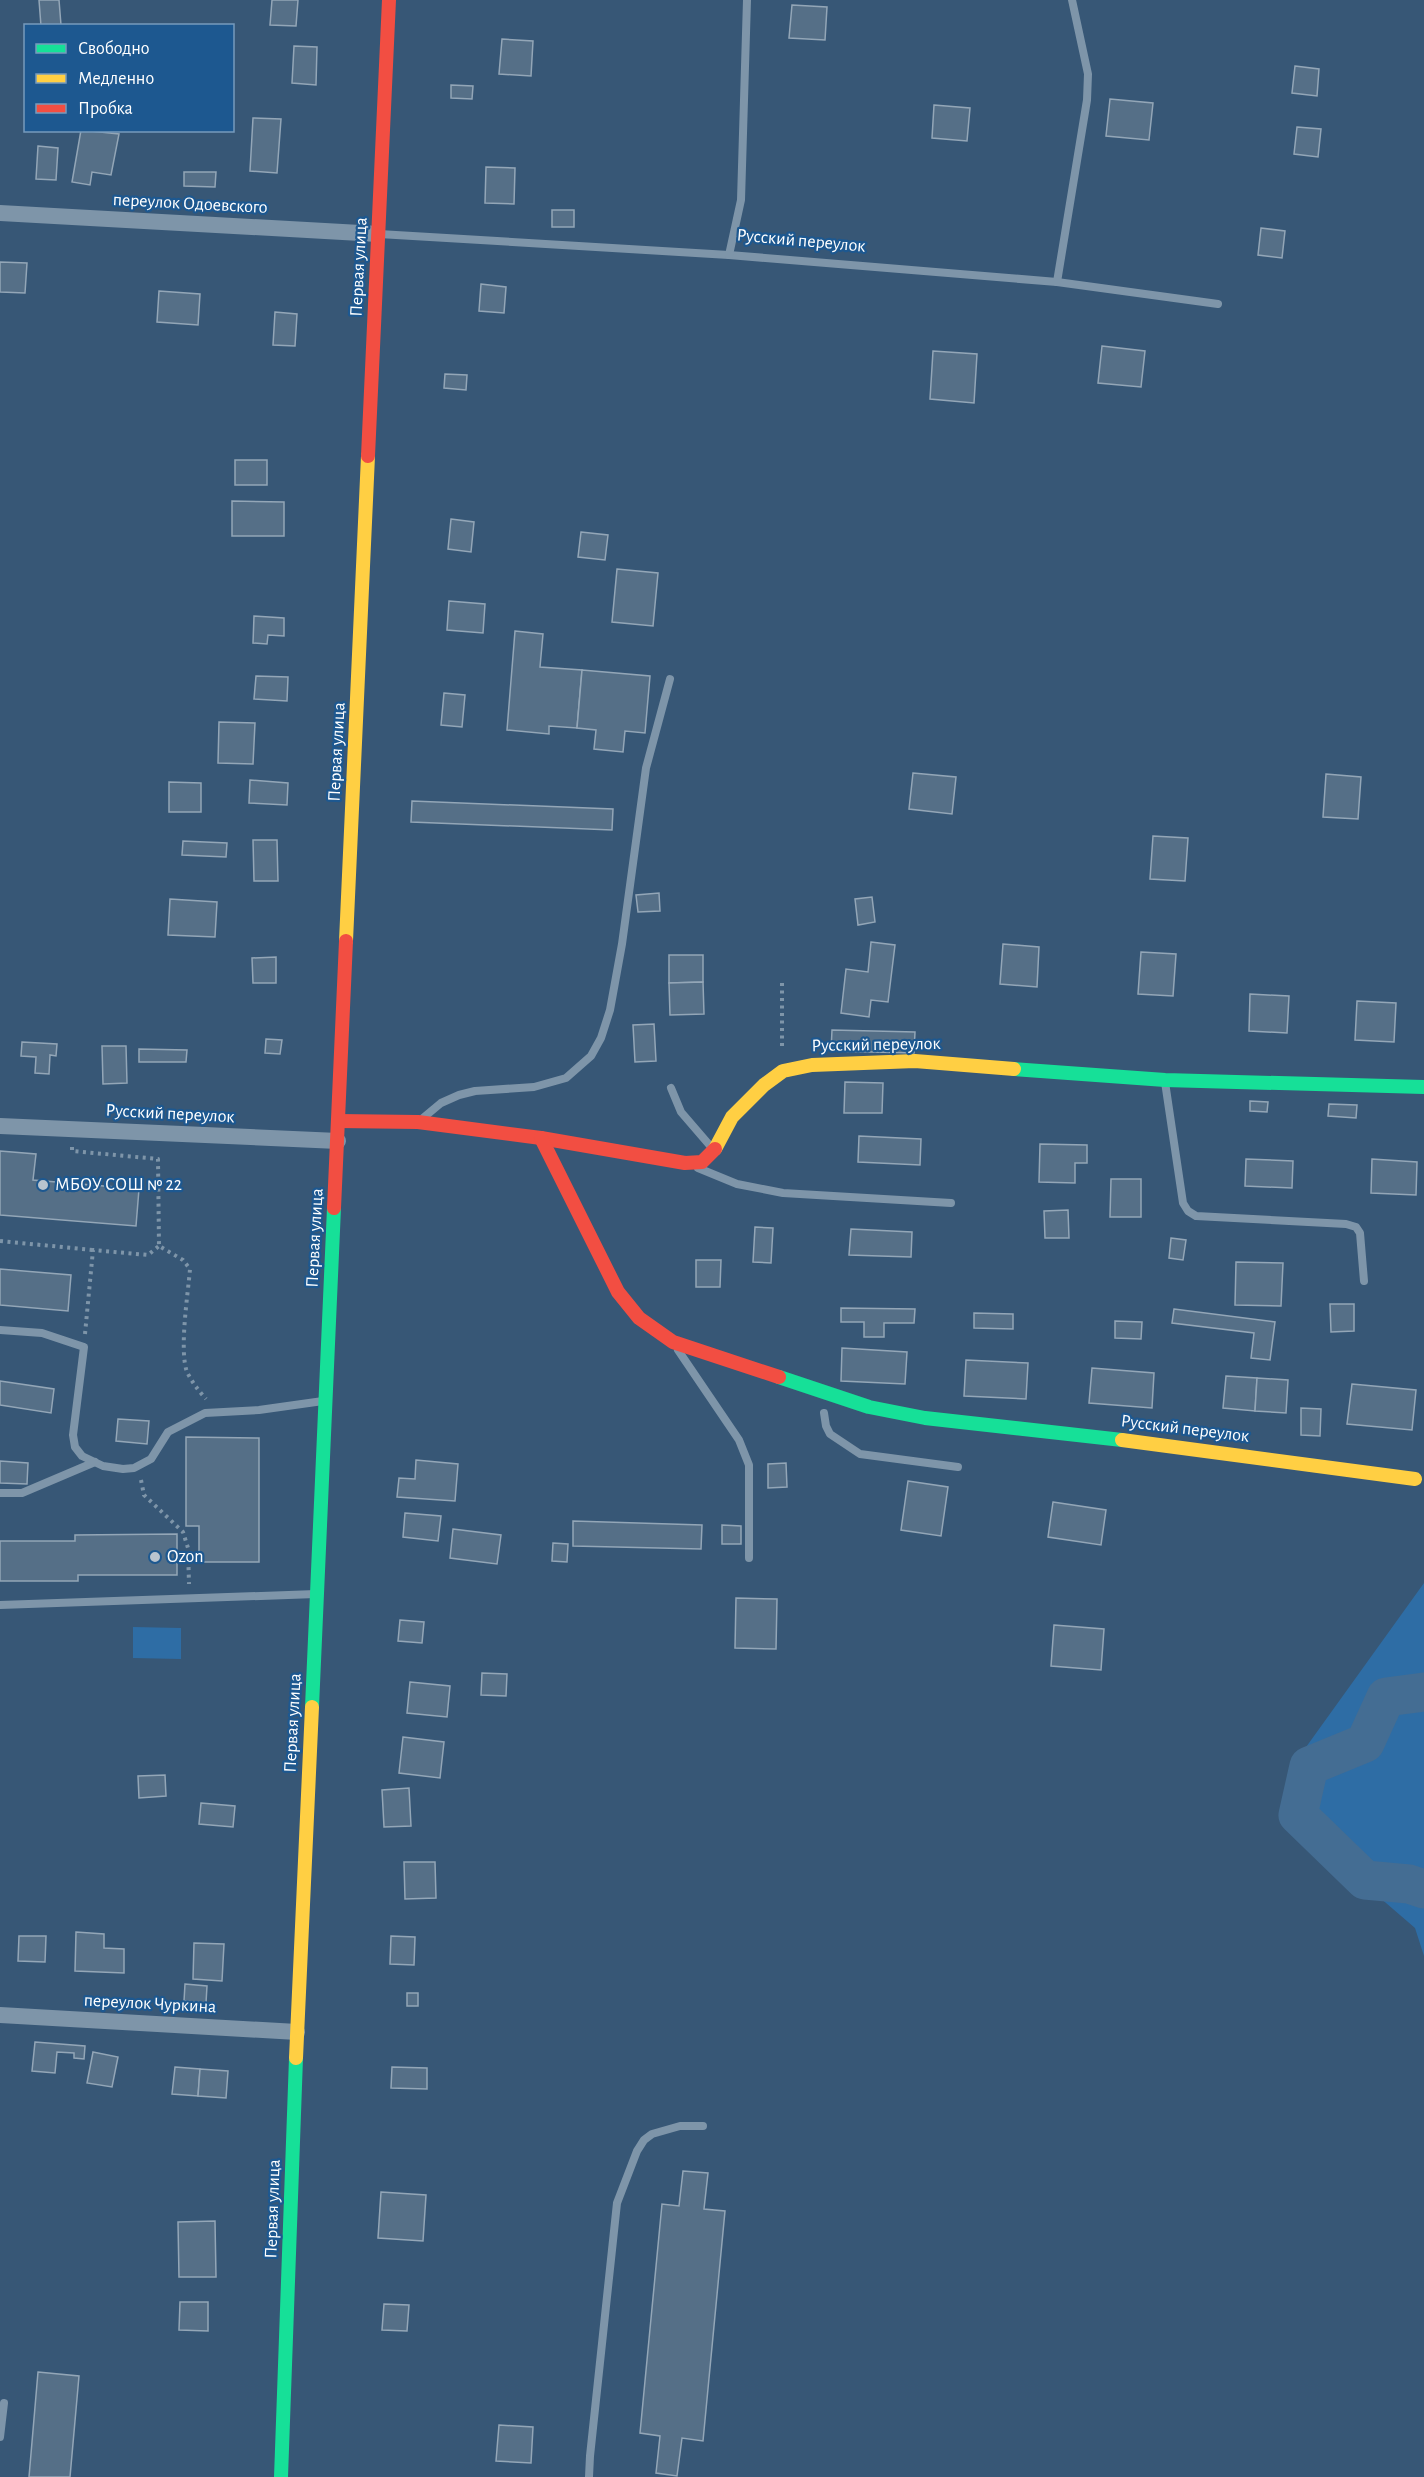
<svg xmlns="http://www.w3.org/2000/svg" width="1424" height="2477" font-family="'Alegreya Sans',sans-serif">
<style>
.green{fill:#2e6da5}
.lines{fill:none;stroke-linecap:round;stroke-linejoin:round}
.river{stroke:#446d93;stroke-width:39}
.building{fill:#556f87;stroke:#93a6b7;stroke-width:1.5}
.path{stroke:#7e95a9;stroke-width:4;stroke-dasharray:3 4.5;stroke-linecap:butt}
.lane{stroke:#7e95a9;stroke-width:8}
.street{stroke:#7e95a9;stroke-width:16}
.fast{stroke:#16e098;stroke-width:14}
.slow{stroke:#ffcf43;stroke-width:14}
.jam{stroke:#f24e42;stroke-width:14}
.poi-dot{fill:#b9c4cf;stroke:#1d5890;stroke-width:2}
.labels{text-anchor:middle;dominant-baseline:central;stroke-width:4.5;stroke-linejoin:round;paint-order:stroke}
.street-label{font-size:18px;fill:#fff;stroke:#1d5890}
.poi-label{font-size:18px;fill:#fff;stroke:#1d5890;text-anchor:start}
</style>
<rect width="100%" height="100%" fill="#375776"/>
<g class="green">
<polygon points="1424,1583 1424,1956 1415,1928 1291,1821 1286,1791 1291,1768"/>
<polygon points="133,1627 181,1628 181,1659 133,1658"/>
</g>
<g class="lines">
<polyline class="river" points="1424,1692 1386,1697 1365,1743 1309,1766 1298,1815 1365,1880 1409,1884 1424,1889"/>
</g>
<g class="building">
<polygon points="39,0 59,0 61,25 41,26"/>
<polygon points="272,0 298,0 296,26 270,25"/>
<polygon points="792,5 827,7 825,40 789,38"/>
<polygon points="502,39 533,41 531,76 499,74"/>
<polygon points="294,46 317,47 316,85 292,83"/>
<polygon points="1295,66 1319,69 1317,96 1292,93"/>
<polygon points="451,85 473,86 472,99 451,98"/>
<polygon points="1110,99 1153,103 1149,140 1106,136"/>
<polygon points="934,105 970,108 967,141 932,138"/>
<polygon points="253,118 281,119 277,173 250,171"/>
<polygon points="1297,127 1321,129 1318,157 1294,154"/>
<polygon points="81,130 119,134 111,175 92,172 90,185 72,182"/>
<polygon points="38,146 58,148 56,180 36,179"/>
<polygon points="486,167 515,168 514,204 485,203"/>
<polygon points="184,172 216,172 215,187 184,186"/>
<rect x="552" y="210" width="22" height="17"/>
<polygon points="1261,228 1285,231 1282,258 1258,255"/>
<polygon points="0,262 27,263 25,293 0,292"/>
<polygon points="481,284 506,287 504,313 479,311"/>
<polygon points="159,291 200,294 198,325 157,322"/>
<polygon points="275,312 297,314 295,346 273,345"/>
<polygon points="1102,346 1145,351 1141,387 1098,383"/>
<polygon points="933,351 977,354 974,403 930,399"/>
<polygon points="445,374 467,375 466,390 444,388"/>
<rect x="235" y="460" width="32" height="25"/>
<polygon points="232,501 284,502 284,536 232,536"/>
<polygon points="451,519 474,522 471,552 448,549"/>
<polygon points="581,532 608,535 605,560 578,557"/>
<polygon points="617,569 658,573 653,626 612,622"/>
<polygon points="449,601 485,604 483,633 447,630"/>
<polygon points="254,616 284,618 284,636 268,635 267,644 253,643"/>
<polygon points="515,631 543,634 540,667 582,670 577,728 549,726 549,734 507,730"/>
<polygon points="582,670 650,676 645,733 625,731 623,752 594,749 596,730 577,728"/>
<polygon points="256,676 288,677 287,701 254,699"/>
<polygon points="444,693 465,695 462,727 441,725"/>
<polygon points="219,722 255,723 253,764 218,763"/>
<polygon points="913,773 956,777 952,814 909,809"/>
<polygon points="1326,774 1361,777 1358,819 1323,817"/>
<polygon points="250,780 288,783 287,805 249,803"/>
<polygon points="169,782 201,783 201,812 169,812"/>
<polygon points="412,801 613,809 612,830 411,822"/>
<polygon points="1153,836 1188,838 1185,881 1150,879"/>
<polygon points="253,840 277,840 278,881 254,881"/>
<polygon points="183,841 227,843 226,857 182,855"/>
<polygon points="659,893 660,911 638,912 636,895"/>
<polygon points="872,897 875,922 858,925 855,899"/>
<polygon points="170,899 217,902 215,937 168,935"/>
<polygon points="871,942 895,945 888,1002 871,1000 869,1017 841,1013 846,969 868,972"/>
<polygon points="1003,944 1039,947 1037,987 1000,984"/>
<polygon points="1141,952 1176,954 1173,996 1138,994"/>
<polygon points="669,955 703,955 703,982 669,983"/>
<polygon points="276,957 276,983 253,983 252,958"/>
<polygon points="703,982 704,1014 670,1015 669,983"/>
<polygon points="1250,994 1289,996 1287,1033 1249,1031"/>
<polygon points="1357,1001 1396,1003 1394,1042 1355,1040"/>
<polygon points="654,1024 656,1061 635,1062 633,1025"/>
<polygon points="832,1030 915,1032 914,1053 831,1051"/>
<polygon points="266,1039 282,1040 280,1054 265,1053"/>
<polygon points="22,1042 57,1044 56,1056 50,1055 49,1074 35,1073 36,1057 21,1056"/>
<polygon points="102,1046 126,1046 127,1083 103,1084"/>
<polygon points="139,1049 187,1050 186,1062 139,1062"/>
<polygon points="845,1082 883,1083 882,1113 844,1113"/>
<polygon points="1250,1101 1268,1102 1267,1112 1250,1111"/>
<polygon points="1329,1104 1357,1105 1356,1118 1328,1116"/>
<polygon points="859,1136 921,1139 920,1165 858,1162"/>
<polygon points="1040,1144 1087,1145 1087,1163 1075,1163 1075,1183 1039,1182"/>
<polygon points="0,1151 36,1154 33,1180 139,1189 136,1226 0,1215"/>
<polygon points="1246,1159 1293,1161 1292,1188 1245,1186"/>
<polygon points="1372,1159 1417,1162 1416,1195 1371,1193"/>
<polygon points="1111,1179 1141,1179 1141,1217 1110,1217"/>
<polygon points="1068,1210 1069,1238 1045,1238 1044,1211"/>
<polygon points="755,1227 773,1228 771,1263 753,1262"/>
<polygon points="851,1229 912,1232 911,1257 849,1255"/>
<polygon points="1171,1238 1186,1240 1183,1260 1169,1258"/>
<polygon points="696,1260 721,1260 720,1287 696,1287"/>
<polygon points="1236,1262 1283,1263 1281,1306 1235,1305"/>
<polygon points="0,1269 71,1275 68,1311 0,1305"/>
<polygon points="1330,1304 1354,1304 1354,1331 1331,1332"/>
<polygon points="841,1308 915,1309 914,1323 884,1323 884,1337 864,1337 864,1322 841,1322"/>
<polygon points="1174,1309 1275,1322 1270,1360 1251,1358 1254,1333 1172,1323"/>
<polygon points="974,1313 1013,1314 1013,1329 974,1328"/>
<polygon points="1115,1321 1142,1322 1141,1339 1115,1338"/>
<polygon points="842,1348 907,1352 905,1384 841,1381"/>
<polygon points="966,1360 1028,1363 1026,1399 964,1396"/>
<polygon points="1092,1368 1154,1373 1152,1408 1089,1403"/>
<polygon points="1226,1376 1257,1378 1255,1411 1223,1408"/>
<polygon points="1257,1378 1288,1380 1286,1413 1255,1411"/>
<polygon points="0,1381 54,1389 51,1413 0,1405"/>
<polygon points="1352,1384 1416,1390 1412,1430 1347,1424"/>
<polygon points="1301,1408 1321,1409 1320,1436 1301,1435"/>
<polygon points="118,1419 149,1421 147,1444 116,1441"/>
<polygon points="186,1437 259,1438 259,1562 199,1562 199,1526 186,1526"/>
<polygon points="416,1460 458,1464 455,1501 397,1497 399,1478 415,1479"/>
<polygon points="0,1461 28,1463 27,1484 0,1483"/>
<polygon points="786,1463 787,1487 768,1488 768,1464"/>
<polygon points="908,1481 948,1487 941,1536 901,1530"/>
<polygon points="1053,1502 1106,1510 1101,1545 1048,1537"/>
<polygon points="405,1513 441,1516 438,1541 403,1537"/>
<polygon points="573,1521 702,1525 701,1549 573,1546"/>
<polygon points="722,1525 741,1526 741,1544 722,1544"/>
<polygon points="453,1529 501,1535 497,1564 450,1558"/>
<polygon points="177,1534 177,1575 78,1575 78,1581 0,1581 0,1541 75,1541 75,1535"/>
<polygon points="553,1543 568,1544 567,1562 552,1561"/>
<polygon points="736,1598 777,1599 776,1649 735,1648"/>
<polygon points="400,1620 424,1622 422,1643 398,1641"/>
<polygon points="1054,1625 1104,1629 1101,1670 1051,1666"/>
<polygon points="482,1673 507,1674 506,1696 481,1695"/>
<polygon points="410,1682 450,1686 447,1717 407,1713"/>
<polygon points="403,1737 444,1742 440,1778 399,1773"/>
<polygon points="165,1775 166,1796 139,1798 138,1776"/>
<polygon points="409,1788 411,1826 384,1827 382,1790"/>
<polygon points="201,1803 235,1806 233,1827 199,1824"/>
<polygon points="404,1862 435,1862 436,1898 405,1899"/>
<polygon points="76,1932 104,1934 104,1948 124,1949 124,1973 75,1971"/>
<polygon points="19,1936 46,1936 45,1962 18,1961"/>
<polygon points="391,1936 415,1937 414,1965 390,1964"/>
<polygon points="194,1943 224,1944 222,1981 193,1979"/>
<polygon points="185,1984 207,1986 206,2003 184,2001"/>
<rect x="407" y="1993" width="11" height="13"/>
<polygon points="35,2042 85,2046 84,2059 74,2058 74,2053 57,2052 55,2073 32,2071"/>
<polygon points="93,2052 118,2057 112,2087 87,2083"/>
<polygon points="175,2067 200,2069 198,2096 172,2094"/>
<polygon points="392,2067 427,2068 427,2089 391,2088"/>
<polygon points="200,2069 228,2071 226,2098 198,2096"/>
<polygon points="683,2171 708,2173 704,2209 725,2211 703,2441 682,2438 677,2476 656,2473 660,2436 640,2433 662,2204 679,2206"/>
<polygon points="381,2192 426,2195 423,2241 378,2238"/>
<polygon points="215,2221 216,2277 179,2277 178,2222"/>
<polygon points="180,2302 208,2302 208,2331 179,2330"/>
<polygon points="384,2304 409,2305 407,2331 382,2330"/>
<polygon points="38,2372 79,2376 70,2477 29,2477"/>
<polygon points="499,2425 533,2427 531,2463 496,2461"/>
</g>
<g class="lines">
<g class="path">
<polyline points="782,983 782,1049"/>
<path d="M 72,1147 L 72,1151 L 158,1159 L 159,1246 L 183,1260 L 190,1269 C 188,1294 179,1350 187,1372 C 192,1382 198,1390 206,1399"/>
<polyline points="0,1241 93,1250"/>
<polyline points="85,1334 93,1250 148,1255 159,1246"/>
<polyline points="141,1480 144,1495 183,1532 188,1548 189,1584"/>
</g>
<g class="lane">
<polyline points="379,234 729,255 1057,282 1218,304"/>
<polyline points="729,255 741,200 747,0"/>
<polyline points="1057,282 1087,100 1088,74 1072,0"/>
<polyline points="1165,1082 1183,1203 1188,1211 1196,1216 1346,1224 1356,1227 1360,1233 1364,1281"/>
<polyline points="671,1088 681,1112 712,1148"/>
<polyline points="423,1118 441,1103 459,1095 475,1091 534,1087 566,1078 591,1056 601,1038 610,1010 622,944 646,768 670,679"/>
<polyline points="698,1168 737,1184 783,1193 951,1203"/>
<polyline points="0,1330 42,1333 84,1347 73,1435 75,1447 82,1456 103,1466 123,1469 134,1468 151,1459 168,1432 205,1413 259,1410 323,1401"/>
<polyline points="678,1350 739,1440 749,1465 749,1558"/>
<polyline points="824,1413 826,1426 830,1434 860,1454 958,1467"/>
<polyline points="0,1493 22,1493 95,1462"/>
<polyline points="0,1605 316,1594"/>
<polyline points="0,2437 4,2403"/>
<polyline points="589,2477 590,2456 617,2203 637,2151 644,2140 652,2134 680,2126 703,2126"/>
</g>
<g class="street">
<polyline points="0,213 378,234"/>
<polyline points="0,1126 338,1141"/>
<polyline points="0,2015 297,2032"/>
</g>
<g class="fast">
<polyline points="1014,1069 1165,1080 1424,1087"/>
<polyline points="779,1377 869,1407 925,1418 1122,1440"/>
<polyline points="312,1707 334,1208"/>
<polyline points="281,2477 296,2058"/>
</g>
<g class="slow">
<polyline points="346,941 368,456"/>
<polyline points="715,1149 732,1117 764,1085 783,1071 812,1065 915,1061 1014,1069"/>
<polyline points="1122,1440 1415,1479"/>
<polyline points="296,2058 312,1707"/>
</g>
<g class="jam">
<polyline points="368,456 389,0"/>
<polyline points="338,1121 418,1122 541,1138 685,1163 702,1162 715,1149"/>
<polyline points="541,1138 618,1292 639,1318 673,1342 779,1377"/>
<polyline points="334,1208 346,941"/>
</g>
</g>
<g class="poi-dot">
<circle cx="43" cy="1185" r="6"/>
<circle cx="155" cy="1557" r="6"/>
</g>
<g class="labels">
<g class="street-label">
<text transform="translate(190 204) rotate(3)">переулок Одоевского</text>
<text transform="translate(801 241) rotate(5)">Русский переулок</text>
<text transform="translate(359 267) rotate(-87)">Первая улица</text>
<text transform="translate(337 752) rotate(-87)">Первая улица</text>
<text transform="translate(876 1045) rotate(-1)">Русский переулок</text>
<text transform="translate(170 1114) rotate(3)">Русский переулок</text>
<text transform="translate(315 1238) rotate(-87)">Первая улица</text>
<text transform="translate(1185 1429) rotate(7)">Русский переулок</text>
<text transform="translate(293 1723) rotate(-87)">Первая улица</text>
<text transform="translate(150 2004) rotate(3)">переулок Чуркина</text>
<text transform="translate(273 2209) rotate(-88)">Первая улица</text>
</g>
<g class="poi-label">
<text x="55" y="1185">МБОУ СОШ № 22</text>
<text x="167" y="1557">Ozon</text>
</g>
</g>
<rect x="24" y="24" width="210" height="108" fill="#1d5890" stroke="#779bbc" stroke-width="1.5"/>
<rect x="36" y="44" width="30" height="9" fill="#16e098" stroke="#779bbc" stroke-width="1.5"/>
<text x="78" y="54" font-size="18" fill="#ffffff">Свободно</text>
<rect x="36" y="74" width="30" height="9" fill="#ffcf43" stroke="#779bbc" stroke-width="1.5"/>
<text x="78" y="84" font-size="18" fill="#ffffff">Медленно</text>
<rect x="36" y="104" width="30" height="9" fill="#f24e42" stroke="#779bbc" stroke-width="1.5"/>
<text x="78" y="114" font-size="18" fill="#ffffff">Пробка</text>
</svg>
